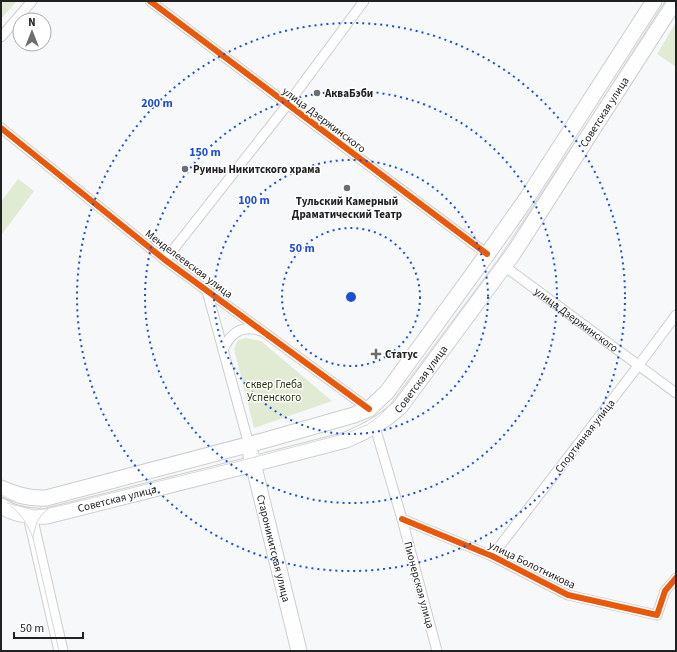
<svg xmlns="http://www.w3.org/2000/svg" width="677" height="652" font-family="'Source Sans 3',sans-serif">
<style>
.green{fill:#e1ebd4}
.lines{fill:none;stroke-linecap:round;stroke-linejoin:round}
.minor-casing{stroke:#cccecf;stroke-width:11}
.secondary-casing{stroke:#cccecf;stroke-width:15}
.primary-casing{stroke:#cccecf;stroke-width:17}
.minor{stroke:#fefefe;stroke-width:9}
.secondary{stroke:#fefefe;stroke-width:13}
.primary{stroke:#fefefe;stroke-width:15}
.tram{stroke:#d7d8d8;stroke-width:1}
.cycleway-casing{stroke:#fff;stroke-width:8}
.cycleway{stroke:#e8590c;stroke-width:6}
.ring{fill:none;stroke:#1d4ed8;stroke-width:2;stroke-dasharray:2 4}
.poi-dot{fill:#6c6d6e;stroke:#fff;stroke-width:1.5}
.labels{text-anchor:middle;dominant-baseline:central;stroke-width:3;stroke-linejoin:round;paint-order:stroke}
.poi-label{font-size:11px;font-weight:bold;fill:#212223;stroke:#fff;text-anchor:start}
.street-label{font-size:11px;fill:#212223;stroke:#fff}
.park-label{font-size:11px;fill:#28340c;stroke:#fff}
.centre{fill:#1d4ed8;stroke:#fff;stroke-width:2}
.ring-label{font-size:12px;text-anchor:middle;font-weight:bold;fill:#1d4ed8;stroke:#fff;stroke-width:3;stroke-linejoin:round;paint-order:stroke}
</style>
<rect width="100%" height="100%" fill="#f6f8fa"/>
<g class="green">
<polygon points="1,1 17,1 1,19"/>
<polygon points="676,22 676,67 657,54"/>
<polygon points="18,179 34,191 2,234 1,234 1,202"/>
<polygon points="246,338 261,341 332,401 254,428 234,349 238,340"/>
</g>
<g class="lines">
<defs>
<g id="minor">
<polyline points="150,1 487,254"/>
<polyline points="1,37 32,1"/>
<polyline points="1,128 165,260 369,409"/>
<polyline points="165,260 284,109 364,1"/>
<path id="s1" d="M 504,266 L 676,393"/>
<polyline points="207,291 249,445"/>
<path d="M 223,350 C 230,333 242,324 261,331"/>
<polyline points="375,427 402,519 437,651"/>
<polyline points="402,519 492,556 568,595 657,615 665,591 676,578"/>
<polyline points="492,556 638,366 676,315"/>
</g>
<polyline id="secondary" points="30,516 61,651"/>
<g id="primary">
<path id="s2" d="M 251,455 L 299,651"/>
<path d="M 1,488 C 16,495 29,499 46,498 L 266,440 L 354,415 L 369,409 L 387,392 L 496,242 L 527,198 L 654,1"/>
<path id="s3" d="M 1,506 C 15,515 31,517 47,516 L 234,469 L 346,440 C 369,430 382,423 400,407 L 513,254 L 675,1"/>
</g>
</defs>
<use href="#minor" class="minor-casing"/>
<use href="#secondary" class="secondary-casing"/>
<use href="#primary" class="primary-casing"/>
<use href="#minor" class="minor"/>
<use href="#secondary" class="secondary"/>
<use href="#primary" class="primary"/>
<g class="tram">
<polyline points="1,495 16,502"/>
<polyline points="7,503 34,510 45,509 63,505 232,463 347,433 367,425 378,417 389,406 497,261 667,1"/>
<path d="M 11,506 C 22,515 28,525 33,538 L 59,651"/>
<path d="M 33,538 C 35,526 38,516 48,509"/>
</g>
<defs>
<g id="cycleway">
<polyline points="150,1 487,254"/>
<polyline points="1,128 165,260 369,409"/>
<polyline points="402,519 492,556 568,595 657,615 665,591 676,578"/>
</g>
</defs>
<use href="#cycleway" class="cycleway-casing"/>
<use href="#cycleway" class="cycleway"/>
</g>
<g class="ring">
<circle cx="351" cy="297" r="69"/>
<circle cx="351" cy="297" r="137"/>
<circle cx="351" cy="297" r="206"/>
<circle cx="351" cy="297" r="274"/>
</g>
<g class="poi-dot">
<circle cx="317" cy="93" r="4"/>
<circle cx="185" cy="169" r="4"/>
<circle cx="347" cy="188" r="4"/>
<path d="M374 348h4v4h4v4h-4v4h-4v-4h-4v-4h4z"/>
</g>
<g class="labels">
<g class="poi-label">
<text x="325" y="93">АкваБэби</text>
<text x="193" y="169">Руины Никитского храма</text>
<text x="347" y="201" text-anchor="middle">Тульский Камерный<tspan x="347" dy="13">Драматический Театр</tspan></text>
<text x="385" y="354">Статус</text>
</g>
<g class="street-label">
<text stroke="none"><textPath href="#s3" startOffset="779">Советская улица</textPath></text>
<text transform="translate(324 120) rotate(37)">улица Дзержинского</text>
<text transform="translate(189 264) rotate(37)">Менделеевская улица</text>
<text stroke="none"><textPath href="#s1" startOffset="90">улица Дзержинского</textPath></text>
<text stroke="none"><textPath href="#s3" startOffset="455">Советская улица</textPath></text>
<text transform="translate(585 436) rotate(-52)">Спортивная улица</text>
<text stroke="none"><textPath href="#s3" startOffset="120">Советская улица</textPath></text>
<text stroke="none"><textPath href="#s2" startOffset="96">Староникитская улица</textPath></text>
<text transform="translate(532 565) rotate(26)">улица Болотникова</text>
<text transform="translate(419 585) rotate(75)">Пионерская улица</text>
</g>
<g class="park-label">
<text x="274" y="384">сквер Глеба<tspan x="274" dy="13">Успенского</tspan></text>
</g>
</g>
<circle cx="351" cy="297" r="6" class="centre"/>
<g class="ring-label">
<text x="157" y="107">200 m</text>
<text x="205" y="156">150 m</text>
<text x="254" y="204">100 m</text>
<text x="302" y="252">50 m</text>
</g>
<rect width="677" height="652" fill="none" stroke="#212223" stroke-width="4"/>
<g transform="translate(32 32)"><circle r="19" fill="#ffffff" stroke="#a6a7a7"/>
<path d="M0-3L7 15L0 10L-7 15Z" fill="#6c6d6e"/>
<text y="-6" font-size="11" font-weight="bold" text-anchor="middle" fill="#212223">N</text>
</g>
<path d="M14 632v6h69v-6" fill="none" stroke="#212223" stroke-width="2"/>
<text x="20" y="632" font-size="12" fill="#212223" stroke="#ffffff" stroke-width="3" paint-order="stroke">50 m</text>
</svg>
